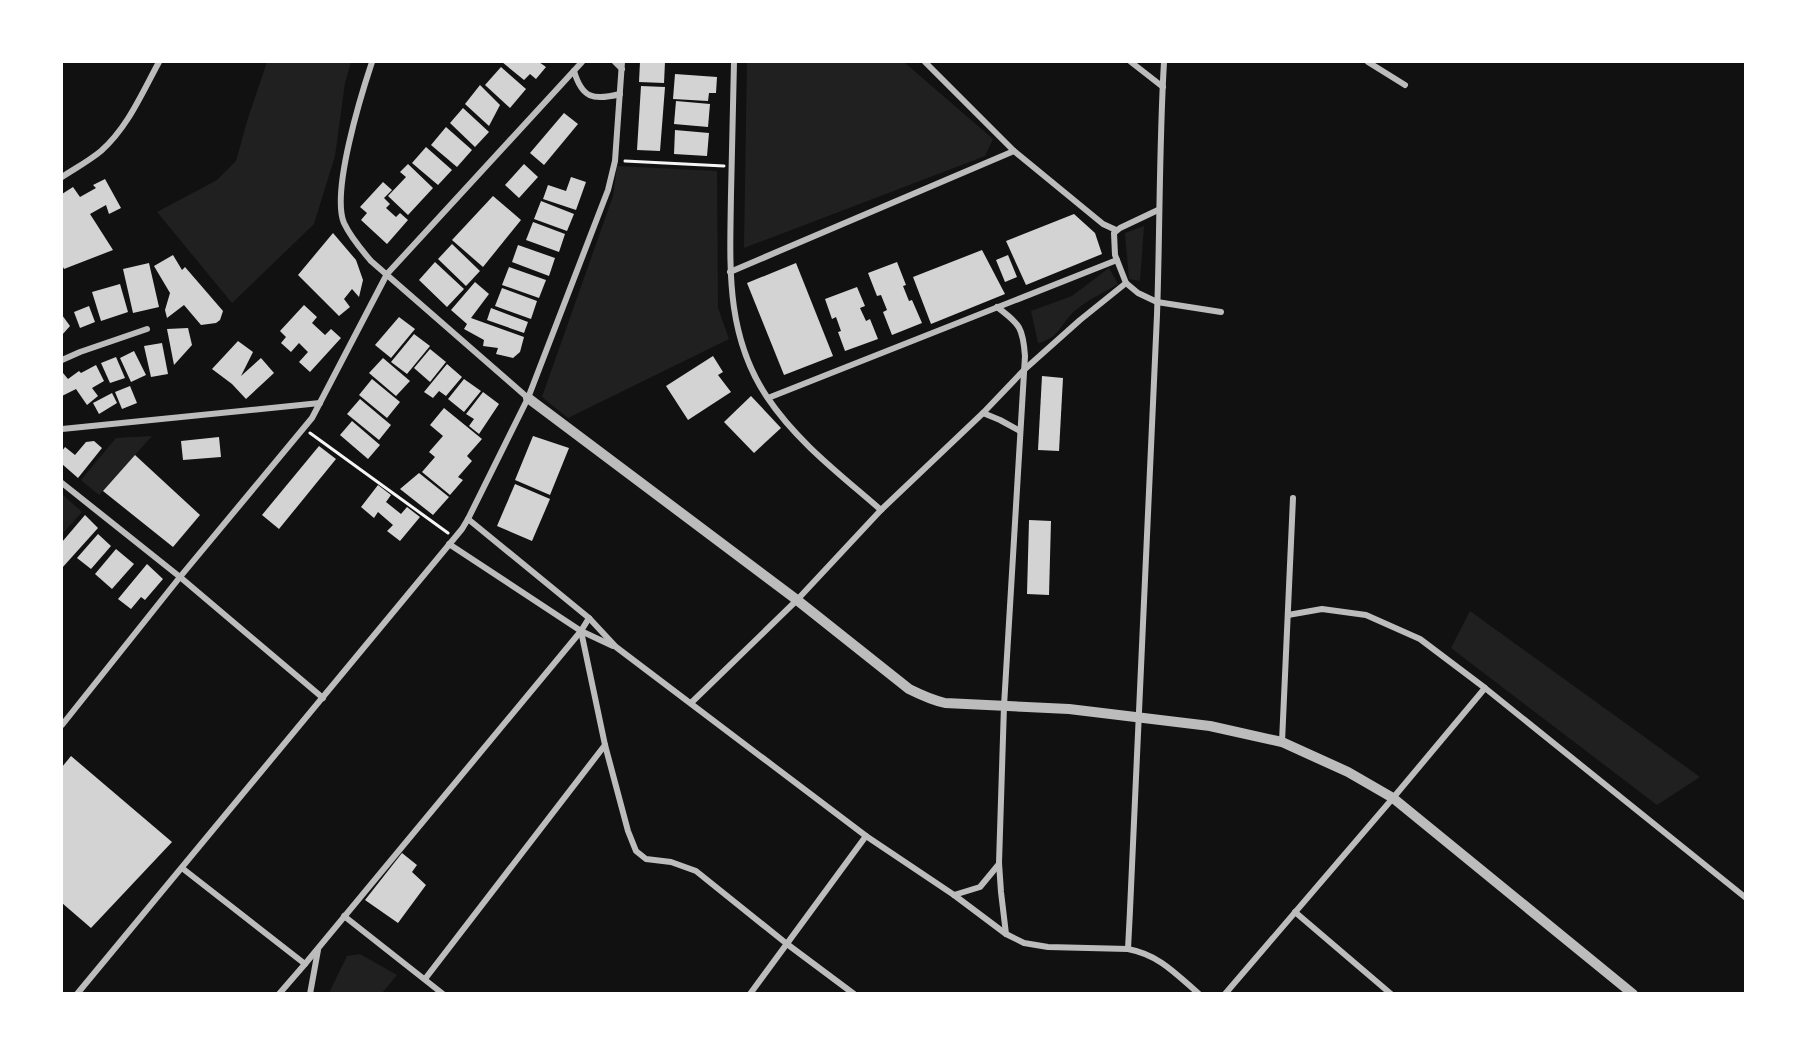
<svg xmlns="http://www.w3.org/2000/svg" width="1807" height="1055" font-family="Poppins,sans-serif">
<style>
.green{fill:#202020}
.building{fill:#d3d3d3}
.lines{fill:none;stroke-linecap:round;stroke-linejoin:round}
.path{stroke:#f5f5f5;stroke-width:3}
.minor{stroke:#bcbcbc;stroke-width:6}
.tertiary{stroke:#bcbcbc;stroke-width:10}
</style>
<rect width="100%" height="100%" fill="#111"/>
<g class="green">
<polygon points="267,62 351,62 345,83 335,156 314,224 232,303 157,212 217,180 236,161 248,118"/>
<polygon points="747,62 904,62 993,139 985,156 744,248"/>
<polygon points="617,166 717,171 718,308 729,339 568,418 542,397 613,196"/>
<polygon points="1144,226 1140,281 1129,279 1125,233"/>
<path d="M 1109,268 L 1118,284 C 1105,292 1089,299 1077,309 C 1061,321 1061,338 1038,343 L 1031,311 L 1072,296 Z"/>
<polygon points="152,436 99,495 81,480 116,438"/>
<polygon points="63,495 82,512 62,534 62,497"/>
<polygon points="1470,611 1700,777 1657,805 1451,648"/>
<polygon points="360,954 397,975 382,993 329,993 347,956"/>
</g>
<g class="building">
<polygon points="502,62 539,62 546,67 536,79 530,74 524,80"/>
<polygon points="640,62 665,62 664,83 639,82"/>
<polygon points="501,67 526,89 510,108 485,85"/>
<polygon points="675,74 717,77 716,93 709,93 708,101 673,99"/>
<polygon points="480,85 500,105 489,126 465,104"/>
<polygon points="641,86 665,87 660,151 637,150"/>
<polygon points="676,101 710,104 708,127 674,124"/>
<polygon points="463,108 489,132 475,147 450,123"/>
<polygon points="564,113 578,124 544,165 530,153"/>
<polygon points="446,127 472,150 457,167 431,145"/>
<polygon points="675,130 709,133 707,156 674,154"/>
<polygon points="426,147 452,170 438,185 412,163"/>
<polygon points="408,164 433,188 408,215 388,196 406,177 400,172"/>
<polygon points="524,164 538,177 519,198 505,185"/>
<polygon points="571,177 586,182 576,210 543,199 548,185 566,191"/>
<polygon points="105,179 121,208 109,214 106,205 90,214 113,250 64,269 62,265 62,194 73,187 80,197 96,188 93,185"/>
<polygon points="383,182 392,190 384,198 390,204 386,208 396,217 400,213 408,220 387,244 361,220 367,213 360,207"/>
<polygon points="493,196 521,220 483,267 452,240"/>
<polygon points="541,201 574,214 567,231 534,219"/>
<polygon points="1074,214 1095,233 1102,254 1026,285 1006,241"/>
<polygon points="533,222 565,234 559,252 526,240"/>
<polygon points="333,233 356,260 363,280 359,297 352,289 344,299 350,307 339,316 298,275"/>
<polygon points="452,244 480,271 466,286 438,259"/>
<polygon points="518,245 555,258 549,276 512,262"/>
<polygon points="982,250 1005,294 931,324 913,277"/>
<polygon points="173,255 182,270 185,267 223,311 220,320 216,323 201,325 184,305 167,318 165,310 170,293 154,266"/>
<polygon points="1008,255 1017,277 1005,282 996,260"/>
<polygon points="435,262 464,289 447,307 419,280"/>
<polygon points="897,262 906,285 903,286 909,301 912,300 922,323 892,335 883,312 887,310 881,295 877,296 868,273"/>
<polygon points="149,263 159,307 133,313 123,269"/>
<polygon points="796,263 833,356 784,375 747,283"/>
<polygon points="509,267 546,280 539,298 502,285"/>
<polygon points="475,282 489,294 471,318 524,337 520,352 513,358 496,354 498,348 483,346 484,340 464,329 467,324 451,310"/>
<polygon points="120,284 128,312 101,321 92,292"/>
<polygon points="857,287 865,306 860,308 866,321 870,319 878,339 845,351 838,332 841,331 836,317 832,319 825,299"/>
<polygon points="502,288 537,301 531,319 495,306"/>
<polygon points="304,305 317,317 312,323 325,335 331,329 341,338 310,372 299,362 308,352 299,343 291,352 281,343 286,337 280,331"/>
<polygon points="89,306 95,322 80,328 74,312"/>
<polygon points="491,308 528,322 524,333 487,320"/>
<polygon points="62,315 70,326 62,335"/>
<polygon points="399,317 415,329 391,358 375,345"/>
<polygon points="188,328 192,345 174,365 167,329"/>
<polygon points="414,334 430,346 407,374 391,362"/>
<polygon points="238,341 253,352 241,376 261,358 274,373 246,399 232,384 212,369"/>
<polygon points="162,343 168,374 151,377 144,346"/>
<polygon points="430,349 446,362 430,382 414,368"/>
<polygon points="134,351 146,375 131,382 120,358"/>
<polygon points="713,356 723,372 718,375 731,392 688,420 666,386"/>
<polygon points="116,357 125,378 110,383 101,363"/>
<polygon points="383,358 410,381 396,396 369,373"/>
<polygon points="447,364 462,377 446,396 439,391 433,398 424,392"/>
<polygon points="96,365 104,381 92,388 98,396 87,405 76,389 62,396 62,374 63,373 68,379 79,371 81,373"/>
<polygon points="1042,376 1063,378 1059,451 1038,450"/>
<polygon points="372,379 400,402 387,418 359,395"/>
<polygon points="464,379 481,391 464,412 448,399"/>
<polygon points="130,386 137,403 122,409 115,392"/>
<polygon points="483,392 499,404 479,434 469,426 474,419 466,414"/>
<polygon points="112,393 117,403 99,414 93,403"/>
<polygon points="751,396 781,428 754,453 724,422"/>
<polygon points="360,399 391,425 379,440 347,414"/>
<polygon points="444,408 482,439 467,456 472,461 458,477 463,480 450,495 422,472 435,457 429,452 443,436 430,425"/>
<polygon points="352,421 380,445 368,459 340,435"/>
<polygon points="533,436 569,448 550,495 515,480"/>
<polygon points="219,437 221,457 183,460 181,441"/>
<polygon points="94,441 102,448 78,478 62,464 62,451 65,447 75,455 86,442"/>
<polygon points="319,446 336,459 279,529 262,515"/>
<polygon points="135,455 200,515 173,547 103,491"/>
<polygon points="419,473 449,497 433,515 400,489"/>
<polygon points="515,484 550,499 532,541 497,526"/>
<polygon points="378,485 391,495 386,502 401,514 407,507 420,517 400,541 387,531 393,525 378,512 374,518 361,507"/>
<polygon points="85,515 98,528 62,568 62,542"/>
<polygon points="1029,520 1051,521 1049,595 1027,594"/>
<polygon points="98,534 111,546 91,569 77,558"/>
<polygon points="116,549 134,564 112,589 95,574"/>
<polygon points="147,564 163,579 145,600 141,597 131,609 118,599"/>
<polygon points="71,756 172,842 91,928 62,903 62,767"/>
<polygon points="402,853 417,865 412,872 426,885 398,923 365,900"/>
</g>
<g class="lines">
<g class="path">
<polyline points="625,161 724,166"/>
<polyline points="310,433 448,533"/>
</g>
<g class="minor">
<path d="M 372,62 C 361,95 331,192 344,223 C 351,238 361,249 371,261 L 528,398"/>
<polyline points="615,62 622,69"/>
<path d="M 734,62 C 733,106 732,150 731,194 C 730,266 725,334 767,397 C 797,442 841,475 881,510"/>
<polyline points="925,62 1014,151 1103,224 1116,230"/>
<polyline points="1131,62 1163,87"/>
<polyline points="1368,62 1405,85"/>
<path d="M 574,71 C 582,98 593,101 620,94"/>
<path d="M 62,177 C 74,169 89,161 101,151 C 128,127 142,93 159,62"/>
<polyline points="1158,210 1120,228 1114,233 1115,255 1126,283 1138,293 1157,302 1221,312"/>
<polyline points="730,272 1014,151"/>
<path d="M 997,307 C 1020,324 1023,328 1025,356 L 1004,706 L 999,863 L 1001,892 L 1006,934"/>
<polyline points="62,360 80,352 147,329"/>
<polyline points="768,398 1117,260"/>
<polyline points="983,413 1000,420 1020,431"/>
<polyline points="62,429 320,403"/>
<polyline points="62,483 180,577 323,698"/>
<path d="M 468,519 L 589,618 L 616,647 L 866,836 L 954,895 L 1006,934 L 1024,943 L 1048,947 L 1128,949 C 1159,955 1175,973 1199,994"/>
<polyline points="449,544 581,631 613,646"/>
<polyline points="1288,615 1322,609 1366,615 1420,639 1485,688 1746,898"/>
<polyline points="589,618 581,631 605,745 628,831 636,851 646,859 671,862 696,871 787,944 854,994"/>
<polyline points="691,703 797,600 881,510 983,413 1025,369 1080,320 1126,283"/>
<polyline points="62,725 180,577 312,418 387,274 582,62"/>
<polyline points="1282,742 1293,498"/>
<polyline points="182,868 305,964"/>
<polyline points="954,895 980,887 999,864"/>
<polyline points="1295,912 1391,994"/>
<polyline points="344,916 443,994"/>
<path d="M 1128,949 C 1139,738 1149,527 1157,315 C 1160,231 1159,146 1164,62"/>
<polyline points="425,979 605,745"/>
<polyline points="77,994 462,529 468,519 528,398 608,190 615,161 622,62"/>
<polyline points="279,994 305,964 581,631"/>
<polyline points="310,994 318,950"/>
<polyline points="750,994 866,836"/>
<polyline points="1225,994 1393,798 1485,688"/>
</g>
<path class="tertiary" d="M 528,398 L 797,600 L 909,689 C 921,695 932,700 945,703 L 1069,709 L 1210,726 L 1282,742 L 1348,772 L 1393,798 L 1633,994"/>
</g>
<rect width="1807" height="1055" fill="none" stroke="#ffffff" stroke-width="126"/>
</svg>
